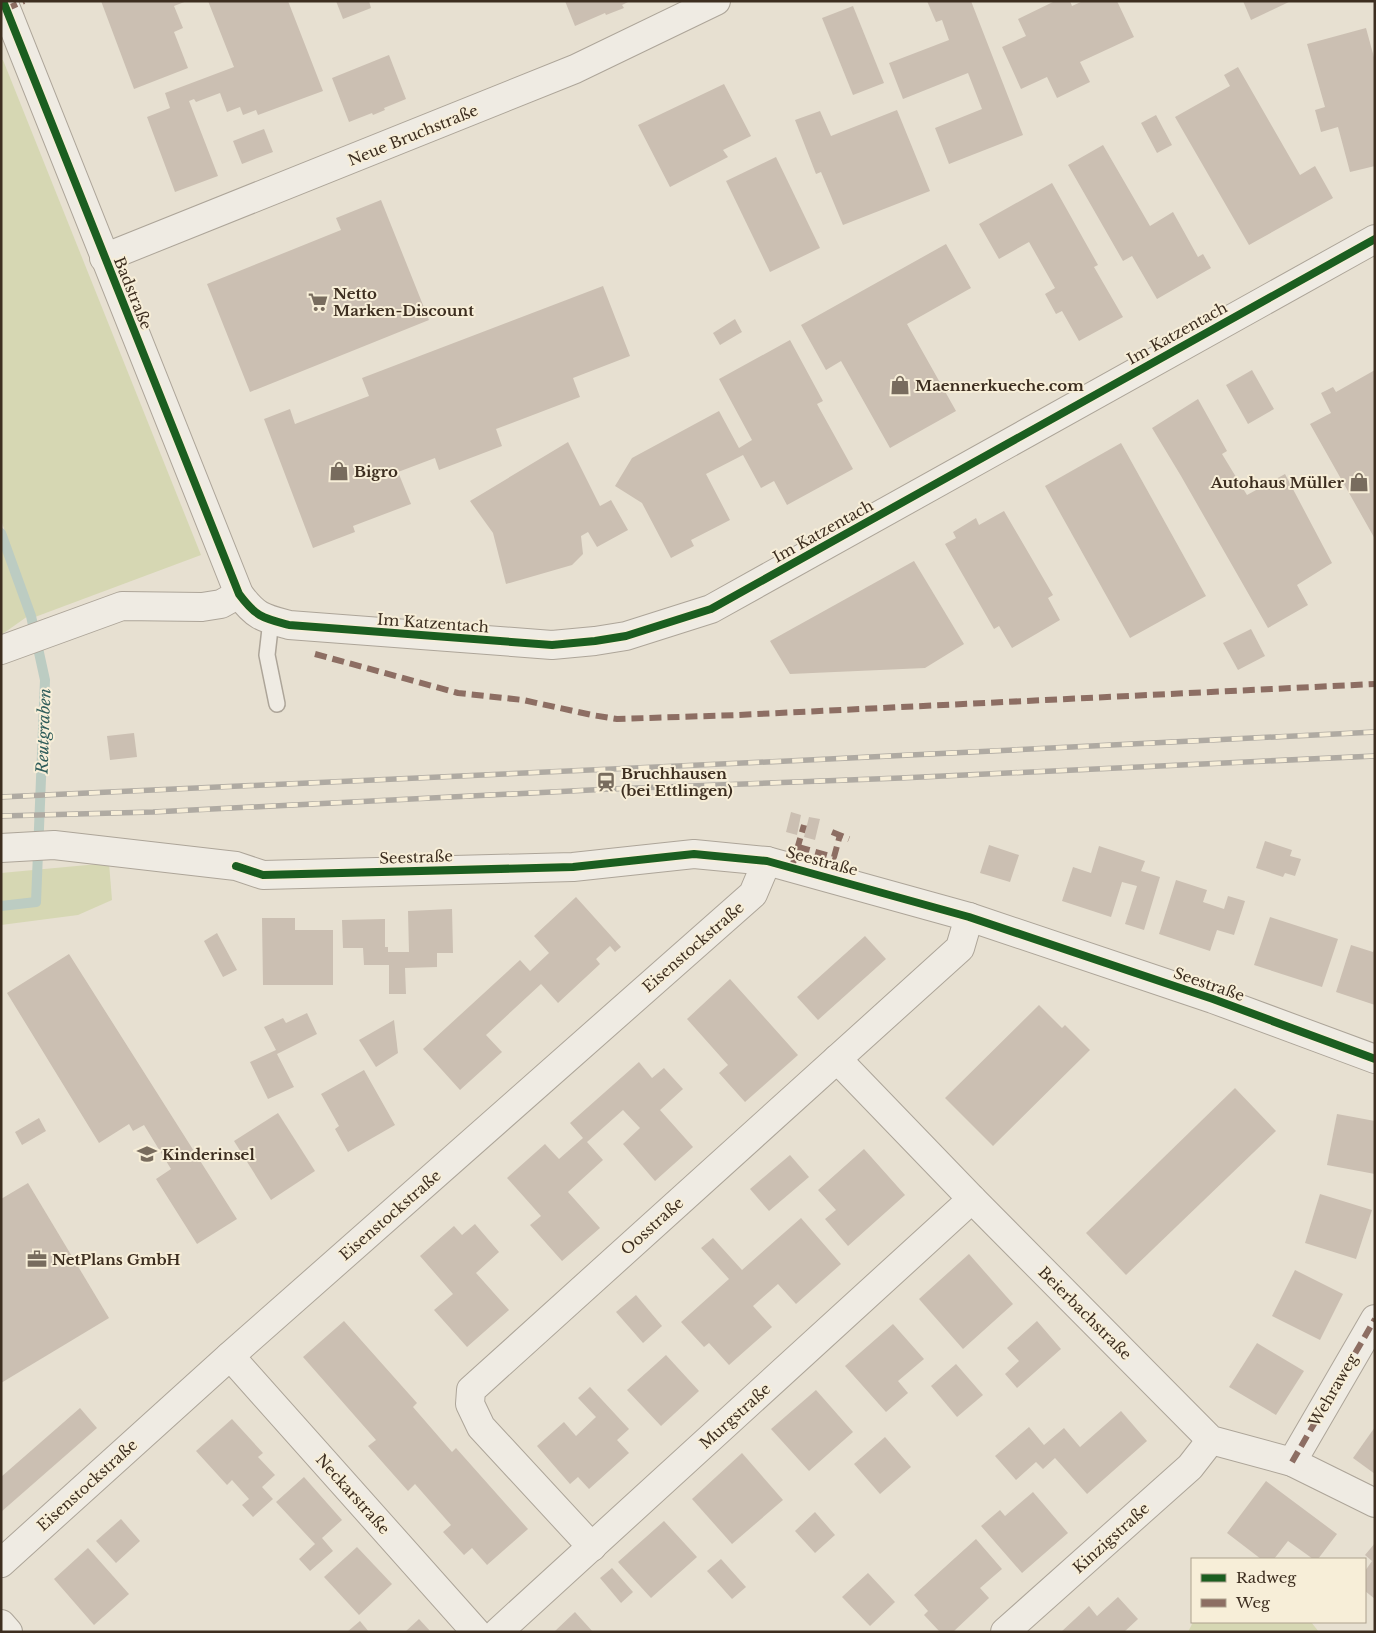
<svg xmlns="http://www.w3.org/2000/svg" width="1376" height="1633" font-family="'Libre Baskerville',serif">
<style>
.green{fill:#d6d7b3}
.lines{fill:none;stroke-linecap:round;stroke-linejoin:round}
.stream{stroke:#bcccc2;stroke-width:10}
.building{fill:#cbbfb2}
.service-casing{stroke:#ada599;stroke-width:18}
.minor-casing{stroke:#ada599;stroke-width:30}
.service{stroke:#efebe3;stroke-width:15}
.minor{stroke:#efebe3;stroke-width:28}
.rail-casing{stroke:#afaaa2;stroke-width:5.5}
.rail{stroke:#f7eed8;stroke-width:4;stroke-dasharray:11;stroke-linecap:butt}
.quiet{stroke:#8d6e63;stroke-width:6;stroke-dasharray:12 6;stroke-linecap:butt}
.cycleway-casing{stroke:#f7eed8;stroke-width:11}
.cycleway{stroke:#1b5e20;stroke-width:8}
.labels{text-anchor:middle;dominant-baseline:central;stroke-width:4;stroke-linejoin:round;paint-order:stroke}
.street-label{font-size:15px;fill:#3d2e20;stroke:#f7eed8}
.poi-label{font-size:15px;font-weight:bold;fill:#3d2e20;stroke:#f7eed8;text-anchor:start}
.water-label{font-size:16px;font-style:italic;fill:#2f5d5a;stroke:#f7eed8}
</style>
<rect width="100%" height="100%" fill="#e7e0d1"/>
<g class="green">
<polygon points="1,60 3,60 201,555 35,617 1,520"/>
<polygon points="1,544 28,616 1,635"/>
<polygon points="109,863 112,900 78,915 1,925 1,873"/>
<polygon points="1193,1622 1311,1622 1319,1632 1188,1632"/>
</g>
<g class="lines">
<polyline class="stream" points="1,533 31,616 45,680 36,902 1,906"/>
</g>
<g class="building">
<polygon points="101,1 187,1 174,6 183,28 174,32 188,68 134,89"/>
<polygon points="208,1 288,1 323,91 258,115 256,110 243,115 240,107 227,112 220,93 196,102 194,99 189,101 218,176 175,192 147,117 170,108 165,93 234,67"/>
<polygon points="336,1 369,1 371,8 343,19"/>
<polygon points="565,1 630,1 622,5 624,8 606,15 605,13 575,26"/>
<polygon points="927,1 971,1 1023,135 949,164 935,128 982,109 968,73 903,99 889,63 949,40 942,20 936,22"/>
<polygon points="1055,1 1070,1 1072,6 1083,1 1117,1 1134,37 1080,62 1090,82 1057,98 1047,77 1021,89 1002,47 1026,36 1018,19"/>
<polygon points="1243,1 1291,1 1251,20"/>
<polygon points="853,6 884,83 853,95 822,18"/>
<polygon points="1366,28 1375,61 1375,166 1350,172 1338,127 1321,132 1315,110 1325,107 1307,44"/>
<polygon points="389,55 406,99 384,108 385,110 373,115 372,113 349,122 332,78"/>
<polygon points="1238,67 1300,175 1315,166 1333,198 1249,245 1175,117 1230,86 1224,75"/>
<polygon points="724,84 751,136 723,150 728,157 670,187 638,125"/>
<polygon points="897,110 930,191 843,225 821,172 816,174 795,120 820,111 831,136"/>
<polygon points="1156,115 1172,145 1157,153 1141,123"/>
<polygon points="264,129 273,152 242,164 233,141"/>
<polygon points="1103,145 1150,226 1173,212 1198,257 1203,254 1211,268 1157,299 1132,256 1123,261 1068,165"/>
<polygon points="776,157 820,248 770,272 726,181"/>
<polygon points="1052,183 1098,265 1094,267 1123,317 1079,341 1062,311 1056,314 1045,294 1055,288 1029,242 999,259 979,224"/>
<polygon points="381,200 429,320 250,392 207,284 341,230 336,218"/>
<polygon points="946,244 971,288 907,324 956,411 890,448 841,361 826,370 801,325"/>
<polygon points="603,286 630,356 573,378 580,397 496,429 502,446 439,470 435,458 398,472 411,504 353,526 355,532 313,548 264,419 290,409 295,424 369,396 362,378"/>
<polygon points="735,319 742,332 720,345 713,333"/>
<polygon points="790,340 823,401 817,404 853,469 787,505 774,481 761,488 743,455 706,474 730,520 691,540 694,546 671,558 642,503 615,486 632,458 719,411 739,448 752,440 719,379"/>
<polygon points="1252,370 1274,409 1248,424 1226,385"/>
<polygon points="1375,370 1375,539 1310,424 1331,413 1321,393 1333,387 1336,392"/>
<polygon points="1198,399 1227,451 1222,454 1247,495 1285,474 1332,563 1297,585 1308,605 1268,628 1181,476 1152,428"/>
<polygon points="568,442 600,506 611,500 628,530 597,547 588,532 581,536 583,554 572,565 506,584 493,533 470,501"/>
<polygon points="1121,443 1206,596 1130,638 1045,486"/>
<polygon points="1004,511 1053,595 1048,598 1060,620 1012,648 999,626 994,629 945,544 956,538 953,532 976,518 979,525"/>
<polygon points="914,561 964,644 925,668 790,674 770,641"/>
<polygon points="1251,629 1265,656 1238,670 1223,643"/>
<polygon points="134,733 137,757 110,760 107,736"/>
<polygon points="791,812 801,815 797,835 786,832"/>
<polygon points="809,817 820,819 815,840 804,837"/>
<polygon points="1265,841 1292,850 1290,856 1301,859 1295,876 1285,873 1283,877 1256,868"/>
<polygon points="989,845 1019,855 1010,882 980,873"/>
<polygon points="1099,846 1145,861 1141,871 1160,877 1144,930 1125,924 1137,886 1122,882 1111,917 1062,901 1073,867 1091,873"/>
<polygon points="1176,880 1207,890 1203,902 1224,909 1228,896 1245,901 1234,935 1217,930 1210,951 1159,934"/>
<polygon points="576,897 621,947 615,952 610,946 596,959 600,964 558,1003 541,984 486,1035 502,1052 460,1090 423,1049 520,960 530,971 549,953 534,936"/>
<polygon points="452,909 453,953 437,953 437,967 405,968 406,994 389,994 389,965 364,965 363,948 343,948 342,920 385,919 385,947 388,947 388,952 409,952 408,911"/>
<polygon points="1270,917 1338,939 1322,987 1254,965"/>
<polygon points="262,918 295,918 295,930 333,930 333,985 263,985"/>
<polygon points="217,933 237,970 223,977 204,941"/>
<polygon points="865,936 886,959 818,1020 797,997"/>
<polygon points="1351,945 1373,952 1375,947 1375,1005 1336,992"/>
<polygon points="69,954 237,1219 197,1244 156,1179 171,1169 144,1125 133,1131 129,1124 99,1143 7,993"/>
<polygon points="730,979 798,1055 745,1102 719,1073 728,1065 687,1019"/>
<polygon points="1039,1005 1062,1028 1065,1025 1090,1050 993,1146 945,1098"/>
<polygon points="307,1013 317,1034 277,1054 294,1087 268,1099 250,1062 276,1050 264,1027 283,1018 286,1023"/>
<polygon points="394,1020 398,1053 376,1067 359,1040"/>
<polygon points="639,1062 652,1078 664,1068 683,1089 660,1110 693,1147 655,1181 623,1144 640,1128 623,1110 587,1142 603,1160 568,1192 600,1228 562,1261 530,1225 541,1216 507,1178 545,1144 559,1159 583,1138 570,1123"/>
<polygon points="364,1070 395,1125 348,1152 335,1129 339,1126 321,1094"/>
<polygon points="1235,1088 1276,1131 1126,1275 1086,1233"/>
<polygon points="278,1113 315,1171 271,1200 234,1141"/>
<polygon points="1337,1114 1375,1121 1375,1174 1327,1165"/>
<polygon points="39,1118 46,1131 22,1145 15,1132"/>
<polygon points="864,1149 905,1195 848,1246 825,1219 836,1210 818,1190"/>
<polygon points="790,1155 809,1177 769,1211 750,1189"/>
<polygon points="28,1183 109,1318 1,1383 1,1199"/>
<polygon points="1320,1194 1372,1210 1356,1259 1305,1243"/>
<polygon points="801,1218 841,1264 796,1304 778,1284 753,1306 772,1327 729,1365 709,1343 704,1347 681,1322 729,1279 701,1248 713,1238 742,1270"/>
<polygon points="475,1224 499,1252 476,1273 509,1310 467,1347 434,1310 453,1294 420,1256 454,1226 462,1235"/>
<polygon points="969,1254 1013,1304 963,1349 919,1299"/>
<polygon points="1295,1270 1343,1294 1320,1340 1272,1316"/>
<polygon points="636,1295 662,1326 643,1343 616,1312"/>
<polygon points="344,1321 417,1403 413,1407 452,1452 456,1448 528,1529 487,1565 472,1548 464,1555 443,1532 451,1525 415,1484 408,1491 368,1446 376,1440 303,1357"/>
<polygon points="1037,1321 1061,1349 1017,1388 1005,1374 1019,1361 1007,1348"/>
<polygon points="893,1324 924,1359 898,1381 908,1393 886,1412 845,1366"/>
<polygon points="1257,1343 1304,1371 1276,1415 1229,1387"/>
<polygon points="666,1355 699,1391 661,1426 627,1390"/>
<polygon points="956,1364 983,1395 957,1417 931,1386"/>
<polygon points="590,1387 629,1429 617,1440 629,1453 589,1489 578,1477 570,1484 537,1446 564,1422 576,1436 596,1417 578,1398"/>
<polygon points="816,1390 853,1432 809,1471 771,1429"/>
<polygon points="80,1408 97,1428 1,1512 1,1477"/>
<polygon points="1121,1411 1147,1441 1087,1494 1055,1458 1043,1469 1036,1462 1016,1480 995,1456 1029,1427 1044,1445 1064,1428 1080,1447"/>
<polygon points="232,1419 263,1453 258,1457 275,1475 262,1487 273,1499 253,1517 242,1505 249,1499 232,1480 227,1485 196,1451"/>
<polygon points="1375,1427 1375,1474 1353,1458"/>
<polygon points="885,1437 911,1467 880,1494 854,1464"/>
<polygon points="742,1453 783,1500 732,1544 692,1499"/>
<polygon points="304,1477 342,1520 322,1538 333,1551 310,1571 299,1559 315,1544 276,1502"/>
<polygon points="1266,1481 1337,1534 1318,1559 1313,1559 1288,1541 1274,1559 1261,1559 1227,1533"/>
<polygon points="1033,1492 1068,1533 1022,1573 981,1526 1000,1510 1005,1516"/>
<polygon points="815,1512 835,1535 815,1553 795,1531"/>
<polygon points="121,1519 140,1541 116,1563 96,1541"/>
<polygon points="664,1521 697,1557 651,1598 618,1562"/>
<polygon points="976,1539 1002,1569 980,1588 989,1598 953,1632 940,1632 924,1615 928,1611 914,1595"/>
<polygon points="1375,1543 1375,1599 1365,1591 1365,1571 1372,1561 1365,1555"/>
<polygon points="357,1547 392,1584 359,1615 324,1577"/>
<polygon points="88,1548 129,1594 94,1625 54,1579"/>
<polygon points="721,1559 746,1587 732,1599 707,1571"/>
<polygon points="612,1568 633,1592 621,1603 600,1578"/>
<polygon points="868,1573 895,1602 870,1626 842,1597"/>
<polygon points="1118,1597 1138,1619 1124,1632 1061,1632 1089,1606 1097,1616"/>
<polygon points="575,1612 593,1632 554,1632"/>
<polygon points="419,1619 431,1632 405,1632"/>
<polygon points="360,1621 369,1632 347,1632"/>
</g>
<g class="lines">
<defs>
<polyline id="service" points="271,620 267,655 277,704"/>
<g id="minor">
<path d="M 3,1 L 239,594 C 256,617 263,618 289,625 L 552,645 L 595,641 L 626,636 L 711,609 L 1375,239"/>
<polyline points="104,258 575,69 716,1"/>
<polyline points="1,650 122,606 202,607 221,604 239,594"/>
<polyline points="1,848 54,845 236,866 263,875 573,867 694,854 767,861 969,917 1213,999 1375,1059"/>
<polyline points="837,1059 972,1199 1211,1440 1292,1462 1375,1503"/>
<polyline points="230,1356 476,1632"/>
<polyline points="1292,1462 1375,1319"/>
<polyline points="592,1547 481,1427 470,1404 471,1390 960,948 969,917"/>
<polyline points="1,1563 230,1356 753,894 767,861"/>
<polyline points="1,1624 8,1632"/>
<polyline points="498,1632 972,1199"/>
<polyline points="1005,1632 1190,1467 1211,1440"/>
</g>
</defs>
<use href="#service" class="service-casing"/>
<use href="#minor" class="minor-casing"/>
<use href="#service" class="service"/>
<use href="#minor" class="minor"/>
<defs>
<g id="rail">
<polyline points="1,797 788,761 1375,732"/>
<polyline points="1,816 153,812 610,789 901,778 1375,756"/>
</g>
</defs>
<use href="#rail" class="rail-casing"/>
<use href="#rail" class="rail"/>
<g class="quiet">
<polyline points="6,9 24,1"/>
<polyline points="315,654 458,693 523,700 592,715 617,719 738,715 1375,684"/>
<polyline points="832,832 849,839"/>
<polyline points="798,847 834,857 840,835"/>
<polyline points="792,867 804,825"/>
<polyline points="1292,1462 1375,1319"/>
</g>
<defs>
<g id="cycleway">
<path d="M 3,1 L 239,594 C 256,617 263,618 289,625 L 552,645 L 595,641 L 626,636 L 711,609 L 1375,239"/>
<polyline points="236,866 263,875 573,867 694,854 767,861 969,917 1213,999 1375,1059"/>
</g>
</defs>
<use href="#cycleway" class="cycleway-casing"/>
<use href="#cycleway" class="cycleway"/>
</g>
<defs>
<symbol id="supermarket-bare" viewBox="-9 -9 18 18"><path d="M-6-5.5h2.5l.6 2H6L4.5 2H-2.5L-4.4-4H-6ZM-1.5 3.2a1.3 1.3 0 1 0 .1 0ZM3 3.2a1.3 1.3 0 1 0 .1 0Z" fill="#786c5e" stroke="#f7eed8" stroke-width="2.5" paint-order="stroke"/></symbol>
<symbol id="shop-bare" viewBox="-9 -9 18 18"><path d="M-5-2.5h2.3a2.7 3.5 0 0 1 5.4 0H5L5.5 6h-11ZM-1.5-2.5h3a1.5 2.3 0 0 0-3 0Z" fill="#786c5e" stroke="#f7eed8" stroke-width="2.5" paint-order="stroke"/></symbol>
<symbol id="station-bare" viewBox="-9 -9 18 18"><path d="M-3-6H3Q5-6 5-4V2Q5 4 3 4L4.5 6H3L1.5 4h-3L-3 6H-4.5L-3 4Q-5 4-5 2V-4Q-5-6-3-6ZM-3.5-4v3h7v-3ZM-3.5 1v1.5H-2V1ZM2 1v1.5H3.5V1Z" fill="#786c5e" stroke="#f7eed8" stroke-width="2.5" paint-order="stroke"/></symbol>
<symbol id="school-bare" viewBox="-9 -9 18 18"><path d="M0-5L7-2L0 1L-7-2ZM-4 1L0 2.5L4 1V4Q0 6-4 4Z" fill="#786c5e" stroke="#f7eed8" stroke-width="2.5" paint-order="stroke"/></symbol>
<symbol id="office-bare" viewBox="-9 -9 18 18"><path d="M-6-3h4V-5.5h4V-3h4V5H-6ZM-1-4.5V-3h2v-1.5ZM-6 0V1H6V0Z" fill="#786c5e" stroke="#f7eed8" stroke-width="2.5" paint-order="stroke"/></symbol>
</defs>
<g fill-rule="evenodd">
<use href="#supermarket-bare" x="304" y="288" width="28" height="28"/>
<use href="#shop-bare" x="886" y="371" width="28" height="28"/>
<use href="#shop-bare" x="325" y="457" width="28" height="28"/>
<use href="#shop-bare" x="1345" y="468" width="28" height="28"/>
<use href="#station-bare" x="592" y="768" width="28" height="28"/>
<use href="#school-bare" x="133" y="1140" width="28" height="28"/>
<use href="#office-bare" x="23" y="1245" width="28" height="28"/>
</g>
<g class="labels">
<g class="street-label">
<text transform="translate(413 135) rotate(-22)">Neue Bruchstraße</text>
<text transform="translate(133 293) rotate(68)">Badstraße</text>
<text transform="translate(1177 333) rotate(-29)">Im Katzentach</text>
<text transform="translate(823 531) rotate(-29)">Im Katzentach</text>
<text transform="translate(433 623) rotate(4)">Im Katzentach</text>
<text transform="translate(416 857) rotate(-2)">Seestraße</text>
<text transform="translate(822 861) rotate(15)">Seestraße</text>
<text transform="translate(693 947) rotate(-41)">Eisenstockstraße</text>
<text transform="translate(1209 984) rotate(19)">Seestraße</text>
<text transform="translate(390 1215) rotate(-41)">Eisenstockstraße</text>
<text transform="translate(652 1226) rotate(-42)">Oosstraße</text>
<text transform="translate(1085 1313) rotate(45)">Beierbachstraße</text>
<text transform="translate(1333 1390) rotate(-60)">Wehraweg</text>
<text transform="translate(735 1416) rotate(-42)">Murgstraße</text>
<text transform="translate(87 1485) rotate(-42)">Eisenstockstraße</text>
<text transform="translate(353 1494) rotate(48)">Neckarstraße</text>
<text transform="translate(1111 1538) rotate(-42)">Kinzigstraße</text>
</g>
<g class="poi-label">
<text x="333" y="293">Netto<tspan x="333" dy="17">Marken-Discount</tspan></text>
<text x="915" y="385">Maennerkueche.com</text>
<text x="354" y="471">Bigro</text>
<text x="1344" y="482" text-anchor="end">Autohaus Müller</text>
<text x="621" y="773">Bruchhausen<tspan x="621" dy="17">(bei Ettlingen)</tspan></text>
<text x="162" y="1154">Kinderinsel</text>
<text x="52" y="1259">NetPlans GmbH</text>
</g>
<g class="water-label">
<text transform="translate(43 731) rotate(-88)">Reutgraben</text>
</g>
</g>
<rect width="1376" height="1633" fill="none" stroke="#3d2e20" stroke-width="5"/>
<rect x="1191" y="1558" width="175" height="65" fill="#f7eed8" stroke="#ada18e"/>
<rect x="1201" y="1574" width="25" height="8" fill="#1b5e20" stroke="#ada18e"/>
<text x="1236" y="1583" font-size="15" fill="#3d2e20">Radweg</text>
<rect x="1201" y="1599" width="25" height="8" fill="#8d6e63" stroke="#ada18e"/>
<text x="1236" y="1608" font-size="15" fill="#3d2e20">Weg</text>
</svg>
